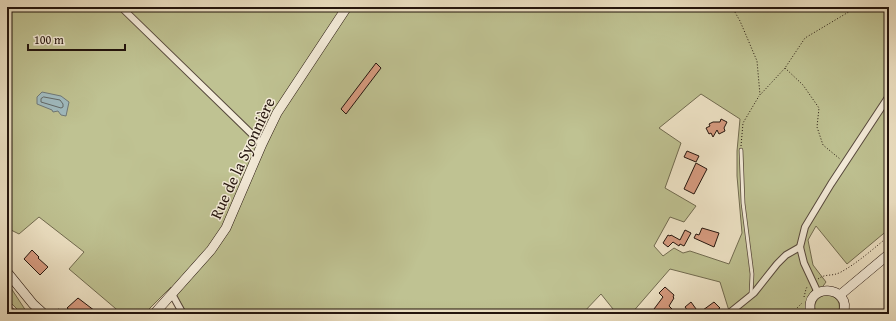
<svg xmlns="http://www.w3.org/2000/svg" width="896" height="321" font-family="'Gentium Book Plus',serif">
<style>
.green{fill:#bfc292;stroke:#716b50;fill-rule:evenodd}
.water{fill:#a0bbc0;stroke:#6e7878}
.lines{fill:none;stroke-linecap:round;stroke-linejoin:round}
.shore{stroke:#626866;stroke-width:1}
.building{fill:#d89c81;stroke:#23140d}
.lane-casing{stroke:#56483c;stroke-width:4.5}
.street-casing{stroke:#56483c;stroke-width:8}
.secondary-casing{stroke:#23140d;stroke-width:10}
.highway-casing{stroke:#23140d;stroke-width:12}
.path{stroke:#23140d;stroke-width:1;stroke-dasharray:1 2;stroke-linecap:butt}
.lane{stroke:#f5eddb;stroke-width:3}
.street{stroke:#f5eddb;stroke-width:6}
.secondary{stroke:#f5eddb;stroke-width:9}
.highway{stroke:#e8c284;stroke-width:11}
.labels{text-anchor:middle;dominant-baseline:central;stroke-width:3;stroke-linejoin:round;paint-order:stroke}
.street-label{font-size:16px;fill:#23140d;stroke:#f5eddb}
</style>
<rect width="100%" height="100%" fill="#efe4c7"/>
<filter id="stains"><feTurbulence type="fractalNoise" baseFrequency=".005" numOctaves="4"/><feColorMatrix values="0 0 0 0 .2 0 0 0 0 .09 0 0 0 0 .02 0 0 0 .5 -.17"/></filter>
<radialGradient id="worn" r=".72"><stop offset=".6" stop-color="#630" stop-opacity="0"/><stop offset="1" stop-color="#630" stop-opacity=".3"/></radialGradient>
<g class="green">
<path d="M 7,7 L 889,7 L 889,229 L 847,264 L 816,226 L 808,240 L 813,265 L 826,282 L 803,314 L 730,314 L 720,282 L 670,269 L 631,314 L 617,314 L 601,294 L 582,314 L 187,314 L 175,293 L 171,287 L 144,314 L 122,314 L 69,269 L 84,252 L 39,217 L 19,234 L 7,228 ZM 701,94 L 740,119 L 737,151 L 737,176 L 742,233 L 729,264 L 690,251 L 683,253 L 674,248 L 663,256 L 654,246 L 670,217 L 684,222 L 696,206 L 665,188 L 681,143 L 659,128 Z"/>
<polygon points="7,282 26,311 29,314 22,314 7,299"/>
<path d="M 828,294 C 837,297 843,305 837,314 L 817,314 C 811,304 818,296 828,294 Z"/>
</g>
<polygon class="water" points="42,92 61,96 69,102 66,116 61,115 58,111 53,112 52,110 37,104 37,97"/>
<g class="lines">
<polygon class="shore" points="44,97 60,100 63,104 63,107 61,108 41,102 41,99"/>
</g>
<g class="building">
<polygon points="376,63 381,68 346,114 341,109"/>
<polygon points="721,119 727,122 724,128 725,131 719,134 717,130 713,137 711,133 709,134 706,128 710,126 709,124 713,122 720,122"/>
<polygon points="687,151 699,156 696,162 684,157"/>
<polygon points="696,163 707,169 694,194 684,189"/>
<polygon points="702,228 719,233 714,247 694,238 696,234 699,235"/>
<polygon points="685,230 691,233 684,246 680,244 679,246 673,242 668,247 663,243 668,235 670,236 671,235 680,240"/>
<polygon points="32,250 39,257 38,258 48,267 40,275 24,259"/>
<polygon points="665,287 674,295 673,297 674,298 669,306 674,311 673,314 665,314 660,310 658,312 654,309 663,297 659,293"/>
<polygon points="78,298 95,311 93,314 74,314 67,308"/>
<polygon points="691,302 699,313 714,302 720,308 712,314 690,314 685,307"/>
</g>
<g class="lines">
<defs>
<polyline id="lane" points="741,150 743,203 752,274 751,295"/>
<g id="street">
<polyline points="121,7 262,144"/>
<polyline points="818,293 804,263 800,247 805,227 831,184 889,96"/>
<polyline points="172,294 183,314"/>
<polyline points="728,314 754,293 777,264 786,255 800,247"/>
</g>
<g id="secondary">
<polyline points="7,272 33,304 44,314"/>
<polyline points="840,295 889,254"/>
<polyline points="154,314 211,250 226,228 262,144 277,113 347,7"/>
<path d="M 811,314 C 802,281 854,285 843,314"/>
</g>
<polyline id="highway" points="7,311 11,314"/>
</defs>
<use href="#lane" class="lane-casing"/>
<use href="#street" class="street-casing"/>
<use href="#secondary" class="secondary-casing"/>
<use href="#highway" class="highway-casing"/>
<g class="path">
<polyline points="732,7 740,21 757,61 760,95 785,68 805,38 857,7"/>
<polyline points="785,68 803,85 819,108 817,127 823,145 840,159"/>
<polyline points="741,146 743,123 759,96"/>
<path d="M 818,279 C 826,273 832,277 841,272 C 859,262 874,248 889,236"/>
<polyline points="804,297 806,289 807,287"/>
<polyline points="58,309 62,311 64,314"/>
<polyline points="791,314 802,303"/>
</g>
<use href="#lane" class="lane"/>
<use href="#street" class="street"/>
<use href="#secondary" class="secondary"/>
<use href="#highway" class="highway"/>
</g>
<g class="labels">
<g class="street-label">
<text transform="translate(242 158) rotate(-65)">Rue de la Syonnière</text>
</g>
</g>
<rect width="896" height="321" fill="none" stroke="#efe4c7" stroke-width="24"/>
<rect x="8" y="8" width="880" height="305" fill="none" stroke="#23140d" stroke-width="2"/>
<rect x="12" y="12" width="872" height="297" fill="none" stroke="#23140d"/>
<path d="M28 44v6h97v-6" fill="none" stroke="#23140d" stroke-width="2"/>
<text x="34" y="44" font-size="12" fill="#23140d" stroke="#f5eddb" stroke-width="3" paint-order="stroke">100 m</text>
<rect width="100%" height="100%" filter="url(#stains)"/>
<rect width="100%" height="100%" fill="url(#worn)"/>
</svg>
